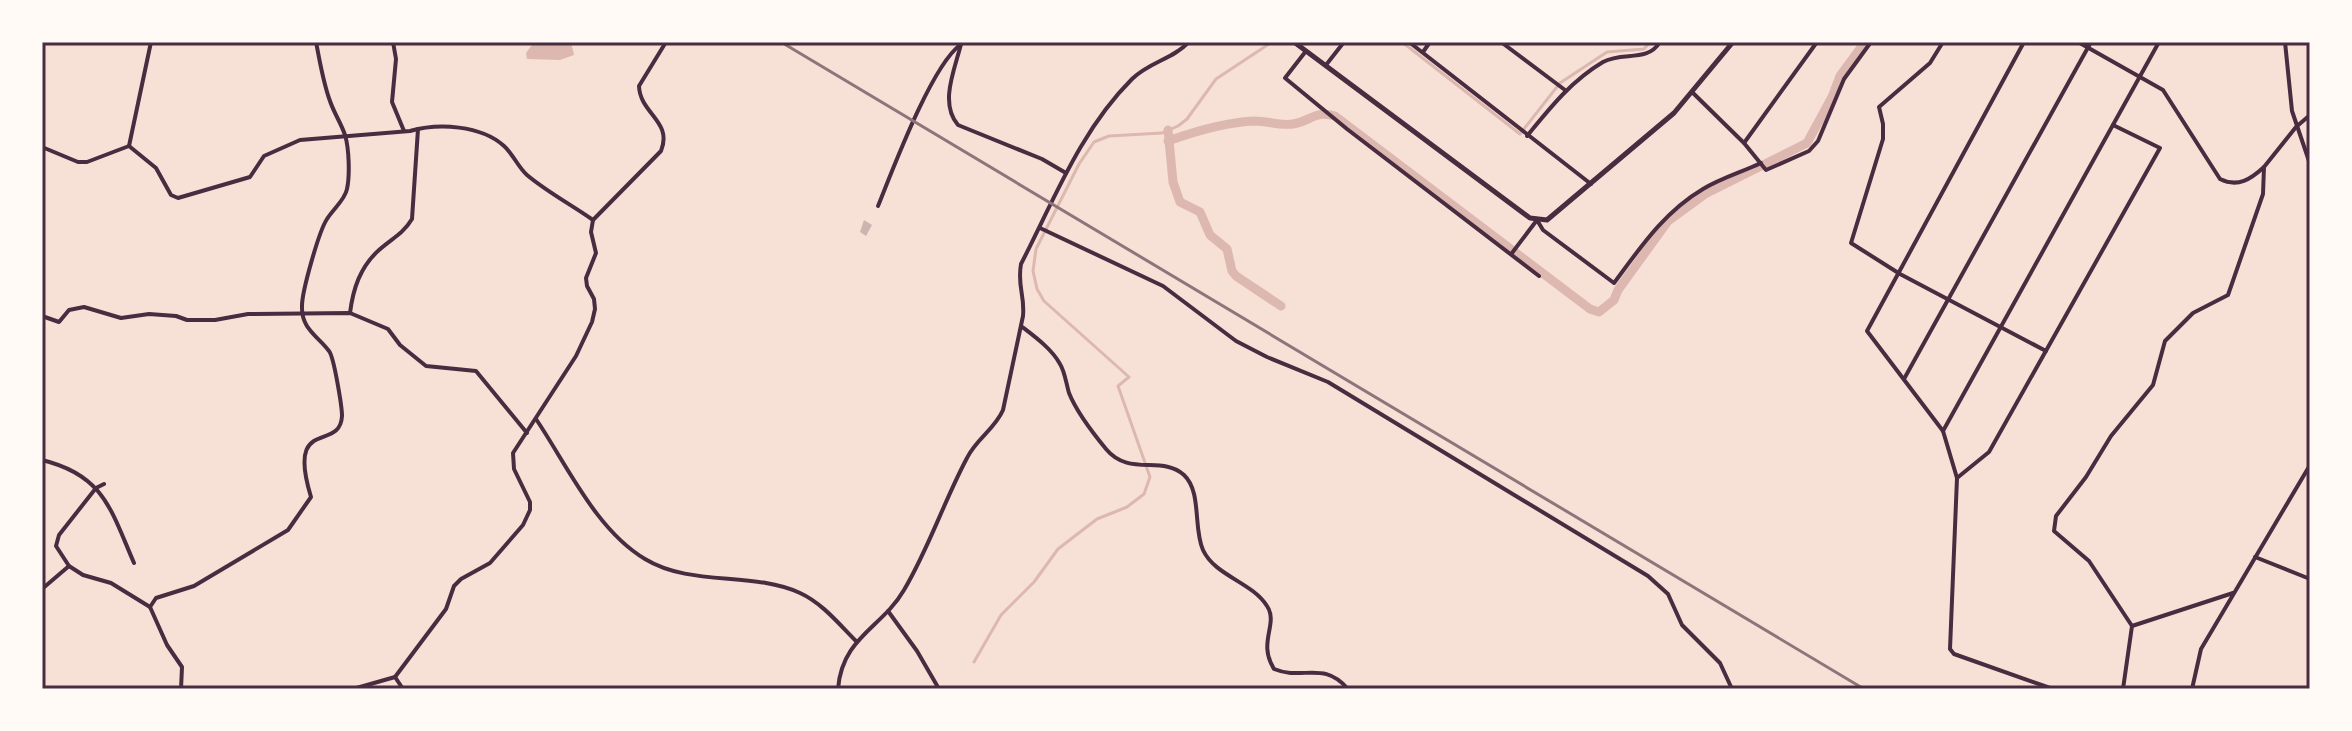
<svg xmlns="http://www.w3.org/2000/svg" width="2352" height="731" font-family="'Nunito Sans',sans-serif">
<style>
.water{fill:#dcb8b0}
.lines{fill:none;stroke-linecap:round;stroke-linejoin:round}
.stream{stroke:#dcb8b0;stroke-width:3}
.canal{stroke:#dcb8b0;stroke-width:9}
.building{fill:#ccb4b1}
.minor{stroke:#4a2c40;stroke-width:4}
.tertiary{stroke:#4a2c40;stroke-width:5}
.rail{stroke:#8f747c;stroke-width:3}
.neatline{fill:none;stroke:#4a2c40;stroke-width:3}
</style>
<rect width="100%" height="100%" fill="#f7e1d7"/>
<polygon class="water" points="534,42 571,42 574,55 560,60 527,59 526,53"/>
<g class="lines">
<g class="stream">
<polyline points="1402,42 1520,134 1560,83 1607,52 1644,49 1650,42"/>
<polyline points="974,662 1001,615 1034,582 1058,549 1097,519 1127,507 1144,494 1150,477 1118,386 1129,377 1044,301 1037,289 1033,271 1036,249 1079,164 1094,142 1109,136 1162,133 1178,126 1187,119 1216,79 1272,42"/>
</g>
<g class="canal">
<polyline points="1168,130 1173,182 1180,202 1200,212 1210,235 1227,249 1232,271 1236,276 1281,306"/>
<path d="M 1168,141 C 1196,131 1226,122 1255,121 C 1268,121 1280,126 1293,124 C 1311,121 1315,110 1335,116 L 1590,309 L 1599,312 L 1614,300 L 1618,290 L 1668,221 L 1705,194 L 1807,143 L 1832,97 L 1840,76 L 1865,42"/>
</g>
</g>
<polygon class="building" points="864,220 872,225 866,236 860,232"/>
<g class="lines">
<g class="minor">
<polyline points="393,42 396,59 392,102 404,131"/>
<polyline points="1409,42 1591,184"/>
<polyline points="1501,42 1565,90"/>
<polyline points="1943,42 1930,63 1879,107 1883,124 1883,139 1851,243 1900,274 2046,351"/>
<polyline points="2024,42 1867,331 1943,431 1957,478 1950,649 1954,654 2053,689"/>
<path d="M 2078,42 L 2163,90 L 2220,179 C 2238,188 2251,179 2264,167"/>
<polyline points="2285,42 2292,111 2310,164"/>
<path d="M 961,44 C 955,69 939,103 958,125 L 1042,159 L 1066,173"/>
<polyline points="1306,51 1285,78 1347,129 1539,276"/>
<polyline points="1423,52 1430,42"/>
<polyline points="1326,65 1344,42"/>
<polyline points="1693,93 1744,143 1766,170 1809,151 1818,141 1844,79 1871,42"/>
<path d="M 1527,136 C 1550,108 1571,81 1603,62 C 1623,51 1647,63 1660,42"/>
<polyline points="1744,143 1817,42"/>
<polyline points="129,146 151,42"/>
<path d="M 42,147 L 78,162 L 87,162 L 129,146 L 156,168 L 171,195 L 178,198 L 250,177 L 264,156 L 300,140 L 410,131 C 438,123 481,125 504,146 C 513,154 518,167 527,175 C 547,192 572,205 593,220"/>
<path d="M 878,206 C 893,169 931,67 960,45"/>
<polyline points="1040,228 1163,286 1236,341 1267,357 1328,382 1648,576 1668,594 1682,625 1720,663 1732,689"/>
<path d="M 1512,253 L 1537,220 L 1543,230 L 1614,283 C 1640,248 1664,212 1703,189 C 1721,178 1742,172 1761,163"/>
<path d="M 350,313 C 353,289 360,267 379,250 C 391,239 403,234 412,219 L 418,129"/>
<polyline points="42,316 59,322 69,310 84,307 121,318 149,314 176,316 187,320 215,320 248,314 350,313 388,329 400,345 426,366 476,371 527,433"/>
<path d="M 1021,326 C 1034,336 1052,349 1060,364 C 1065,372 1066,383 1069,393 C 1077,413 1092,432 1106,449 C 1129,477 1162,455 1184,475 C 1202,492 1193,528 1203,550 C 1215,576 1252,582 1267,606 C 1279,624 1257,642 1274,669 C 1303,681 1323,660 1348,689"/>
<polyline points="1904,379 2091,42"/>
<path d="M 536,419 C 567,465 596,530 645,559 C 691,587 752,571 800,593 C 822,603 839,624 856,641"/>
<polyline points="1943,431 2159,42"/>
<path d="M 42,460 C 104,475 111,510 134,563"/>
<polyline points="1957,478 1989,452 2160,148 2113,125"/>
<polyline points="104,484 96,488 59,535 56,546 69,566 83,575 111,583 150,607 167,645 182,667 181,689"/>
<polyline points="2255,557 2310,579"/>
<polyline points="42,589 69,566"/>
<path d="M 150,607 L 156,598 L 194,586 L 288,530 L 311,497 C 286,415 340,453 342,416 C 342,407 334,357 329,351 C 318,336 301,329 302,306 C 302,291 319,231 327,219 C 333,209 345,200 347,189 C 350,175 349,148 345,135 C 341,123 334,113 330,101 C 323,82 320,62 316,42"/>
<polyline points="888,611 917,651 939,689"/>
<polyline points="2132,626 2089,561 2054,531 2056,516 2086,477 2111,436 2153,385 2165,341 2193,313 2228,295 2263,194 2264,167 2296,127 2310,115"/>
<polyline points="395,677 403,689"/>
<path d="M 353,689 L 395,677 L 446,609 L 454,586 L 461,579 L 490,563 L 523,525 L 530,510 L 530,502 L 514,469 L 513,453 L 576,356 L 592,322 L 595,309 L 594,299 L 587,286 L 586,278 L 596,253 L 591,232 L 593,220 L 661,151 C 673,121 640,114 639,86 L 666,42"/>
<path d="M 838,689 C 842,637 882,628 904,590 C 929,548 944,501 967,458 C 976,439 995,429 1003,410 L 1023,316 C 1025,295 1017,286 1021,264 C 1054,200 1080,131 1132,79 C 1149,62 1173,59 1189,42"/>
<polyline points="2123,689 2132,626 2233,593"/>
<polyline points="2192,689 2201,649 2310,465"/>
</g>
<polyline class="tertiary" points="1294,42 1530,218 1547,220 1674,113 1733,42"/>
<polyline class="rail" points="781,42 1864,689"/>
</g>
<rect width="2352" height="731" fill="none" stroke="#fffaf5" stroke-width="88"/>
<rect x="44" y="44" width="2264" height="643" class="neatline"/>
</svg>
